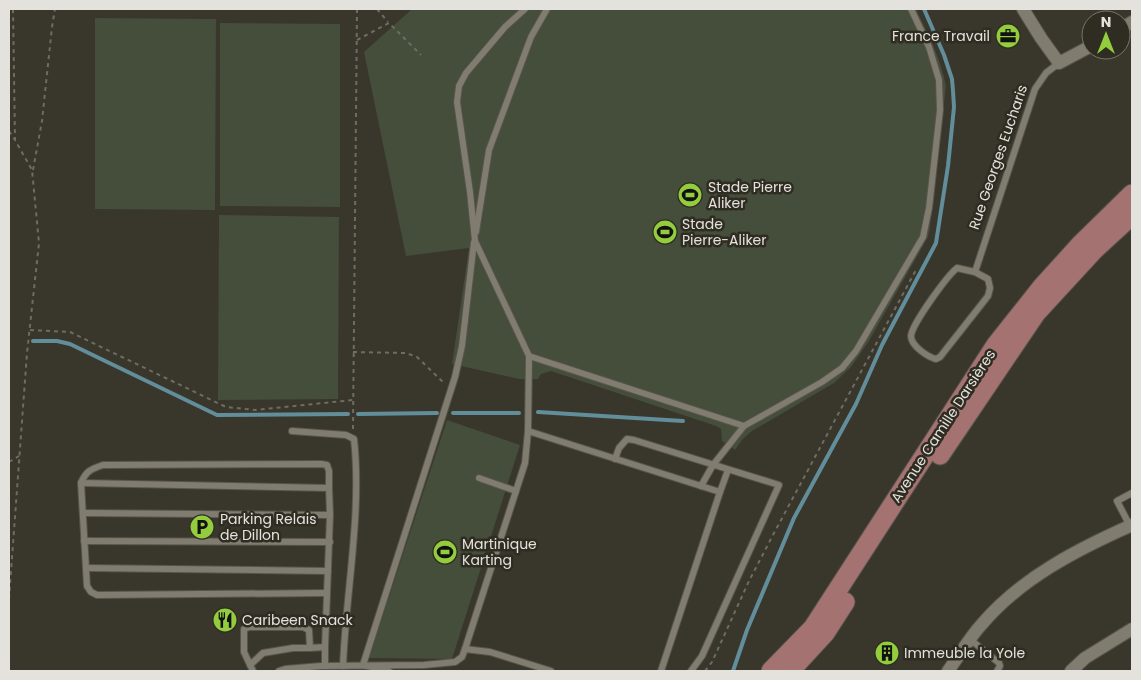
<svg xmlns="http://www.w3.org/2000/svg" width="1141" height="680" font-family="Poppins,sans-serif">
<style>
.pitch{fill:#454d3b}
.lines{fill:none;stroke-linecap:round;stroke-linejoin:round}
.stream{stroke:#618e9a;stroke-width:4}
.lane-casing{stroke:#58544c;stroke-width:8}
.street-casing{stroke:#58544c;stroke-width:14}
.primary-casing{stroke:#58544c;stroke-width:21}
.path{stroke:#6f6c63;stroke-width:2;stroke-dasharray:4 4;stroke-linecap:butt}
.lane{stroke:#807c70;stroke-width:6}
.street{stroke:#807c70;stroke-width:12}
.primary{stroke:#a37271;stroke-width:19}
.labels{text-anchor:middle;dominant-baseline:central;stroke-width:5;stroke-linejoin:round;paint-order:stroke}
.poi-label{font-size:14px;fill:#e4e2dc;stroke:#2f2c22;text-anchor:start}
.street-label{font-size:14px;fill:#e4e2dc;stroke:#2f2c22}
</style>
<rect width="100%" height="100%" fill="#39362b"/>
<g class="pitch">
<path d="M 412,9 L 916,9 C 928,34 941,59 946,86 L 930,227 L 928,237 L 869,341 L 851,367 L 834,383 L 752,431 L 742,440 L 735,450 L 722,441 L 721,429 L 716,426 L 551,371 L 541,374 L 538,379 L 519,379 L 452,364 L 469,248 L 406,256 L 364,52 Z"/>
<polygon points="95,18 216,19 215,210 95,209"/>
<polygon points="220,23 340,24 340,207 220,206"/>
<polygon points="219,215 339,217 338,399 218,400"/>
<polygon points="447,420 520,445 452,659 369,658"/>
</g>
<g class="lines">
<g class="stream">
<polyline points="33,341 57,341 70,344 217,415 348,414"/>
<polyline points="538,412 683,421"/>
<polyline points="453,413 519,413"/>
<polyline points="358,414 437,413"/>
<polyline points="733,671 747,630 794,518 856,404 882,345 936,243 948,166 954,107 953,91 952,79 944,55 924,9"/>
</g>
<defs>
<g id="lane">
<polyline points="525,9 505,27 466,73 459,86 457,102 470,192 475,241 529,356 744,426 822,382 842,368 856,351 923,237 929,208 940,110 939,80 929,47 911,9"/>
<polyline points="476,232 489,150 531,37 547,9"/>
<path d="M 957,268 L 975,272 L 988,279 L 990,288 L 988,296 L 940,357 L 936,359 C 928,357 911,346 911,336 C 912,324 947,276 957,268 Z"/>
<polyline points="975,272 1035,89 1046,73 1059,63"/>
<polyline points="529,356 528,431 525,463 465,649 490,652 551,671"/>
<path d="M 292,431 L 346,435 L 354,439 C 362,513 346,591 343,666"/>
<polyline points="528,431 720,492 661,671"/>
<polyline points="615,459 619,448 627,439 634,440 779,485 702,656 691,671"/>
<polyline points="479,478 516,491"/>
<polyline points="81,483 329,488 330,515 325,647"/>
<polyline points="701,486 713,465 744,426"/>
<polyline points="720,492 728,470"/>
<polyline points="83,513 330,515"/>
<polyline points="1130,526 1117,501 1132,493"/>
<polyline points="84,541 330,542"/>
<polyline points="86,568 328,571"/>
<path d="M 327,593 L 97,595 L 91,592 L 87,586 L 81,483 C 86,471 91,469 103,465 L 321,464 L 327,465 L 329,471 L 329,488"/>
<polyline points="971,640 999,663 1000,666 997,671"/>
<polyline points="310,648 325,647 325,666"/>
<polyline points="250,665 263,653 293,648 310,648 309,630 303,627 249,627 244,629 244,652 253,671"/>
<polyline points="279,671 285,669 321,666 424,665 455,662 462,657 465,649"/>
<polyline points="389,671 363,665 455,377 462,346 474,242"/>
</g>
<g id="street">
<polyline points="1023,9 1041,38 1059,63 1091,46"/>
<polyline points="1121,29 1132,22"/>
<path d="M 948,671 C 959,656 969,638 982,624 C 1021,578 1078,549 1132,525"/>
<polyline points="1071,671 1085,658 1132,629"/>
</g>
<g id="primary">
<polyline points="940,455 1036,313 1094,250 1132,215"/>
<polyline points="771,671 813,628 996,345 1042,287 1081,244 1132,194"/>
<polyline points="790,671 825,633 845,602"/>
</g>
</defs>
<use href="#lane" class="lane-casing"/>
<use href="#street" class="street-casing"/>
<use href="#primary" class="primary-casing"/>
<g class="path">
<polyline points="377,9 388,22"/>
<polyline points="357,40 389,23 421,55"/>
<polyline points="9,131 15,140"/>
<polyline points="33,170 42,121 52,27 55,9"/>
<polyline points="30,330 70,332 226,407 255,410 353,400"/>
<polyline points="353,352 406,353 417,357 444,383"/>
<polyline points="353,429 357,9"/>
<polyline points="9,462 19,456"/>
<polyline points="9,599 27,353 39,243 32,170 15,140 13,9"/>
<polyline points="705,671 712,662 749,581 774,533 917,268"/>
</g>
<use href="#lane" class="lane"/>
<use href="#street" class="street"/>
<use href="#primary" class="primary"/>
</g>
<defs>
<symbol id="office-disc" viewBox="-11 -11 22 22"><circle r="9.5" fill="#93cd3e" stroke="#2f2c22"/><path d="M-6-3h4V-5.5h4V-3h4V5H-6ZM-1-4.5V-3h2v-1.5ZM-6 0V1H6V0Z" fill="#111"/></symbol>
<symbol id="stadium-disc" viewBox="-11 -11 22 22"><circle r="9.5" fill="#93cd3e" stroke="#2f2c22"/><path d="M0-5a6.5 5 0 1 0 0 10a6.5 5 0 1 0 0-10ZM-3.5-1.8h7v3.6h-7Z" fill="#111"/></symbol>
<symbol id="parking-disc" viewBox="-11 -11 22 22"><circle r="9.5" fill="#93cd3e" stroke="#2f2c22"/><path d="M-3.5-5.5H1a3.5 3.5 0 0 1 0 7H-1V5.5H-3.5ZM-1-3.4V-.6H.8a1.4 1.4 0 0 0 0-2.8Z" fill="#111"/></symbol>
<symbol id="restaurant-disc" viewBox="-11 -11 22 22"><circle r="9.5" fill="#93cd3e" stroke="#2f2c22"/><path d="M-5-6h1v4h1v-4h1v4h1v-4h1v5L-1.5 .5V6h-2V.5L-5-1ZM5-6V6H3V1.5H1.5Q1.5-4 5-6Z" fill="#111"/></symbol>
<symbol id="building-disc" viewBox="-11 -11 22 22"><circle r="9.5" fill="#93cd3e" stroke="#2f2c22"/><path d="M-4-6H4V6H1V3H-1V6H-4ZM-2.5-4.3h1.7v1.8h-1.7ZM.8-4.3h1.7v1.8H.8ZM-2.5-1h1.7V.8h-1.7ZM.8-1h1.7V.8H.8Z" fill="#111"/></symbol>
</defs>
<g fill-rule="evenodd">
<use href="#office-disc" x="994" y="22" width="28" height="28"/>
<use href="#stadium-disc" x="676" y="181" width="28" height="28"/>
<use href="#stadium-disc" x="651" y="218" width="28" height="28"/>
<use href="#parking-disc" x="188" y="513" width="28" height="28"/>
<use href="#stadium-disc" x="431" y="538" width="28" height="28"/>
<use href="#restaurant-disc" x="211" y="606" width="28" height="28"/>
<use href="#building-disc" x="873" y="639" width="28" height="28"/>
</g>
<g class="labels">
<g class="poi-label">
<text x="990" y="36" text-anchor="end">France Travail</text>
<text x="708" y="187">Stade Pierre<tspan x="708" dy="16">Aliker</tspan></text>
<text x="682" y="224">Stade<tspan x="682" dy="16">Pierre-Aliker</tspan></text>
<text x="220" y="519">Parking Relais<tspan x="220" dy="16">de Dillon</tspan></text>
<text x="462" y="544">Martinique<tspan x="462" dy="16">Karting</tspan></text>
<text x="242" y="620">Caribeen Snack</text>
<text x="904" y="653">Immeuble la Yole</text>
</g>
<g class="street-label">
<text transform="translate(998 157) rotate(-71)">Rue Georges Eucharis</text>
<text transform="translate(943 426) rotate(-57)">Avenue Camille Darsières</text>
</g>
</g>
<rect width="1141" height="680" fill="none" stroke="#e4e2dc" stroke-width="20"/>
<g transform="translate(1106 35)"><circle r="24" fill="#2f2c22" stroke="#77756c"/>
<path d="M0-4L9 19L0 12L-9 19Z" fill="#93cd3e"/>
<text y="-8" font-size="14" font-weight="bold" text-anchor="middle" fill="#e4e2dc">N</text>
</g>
</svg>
